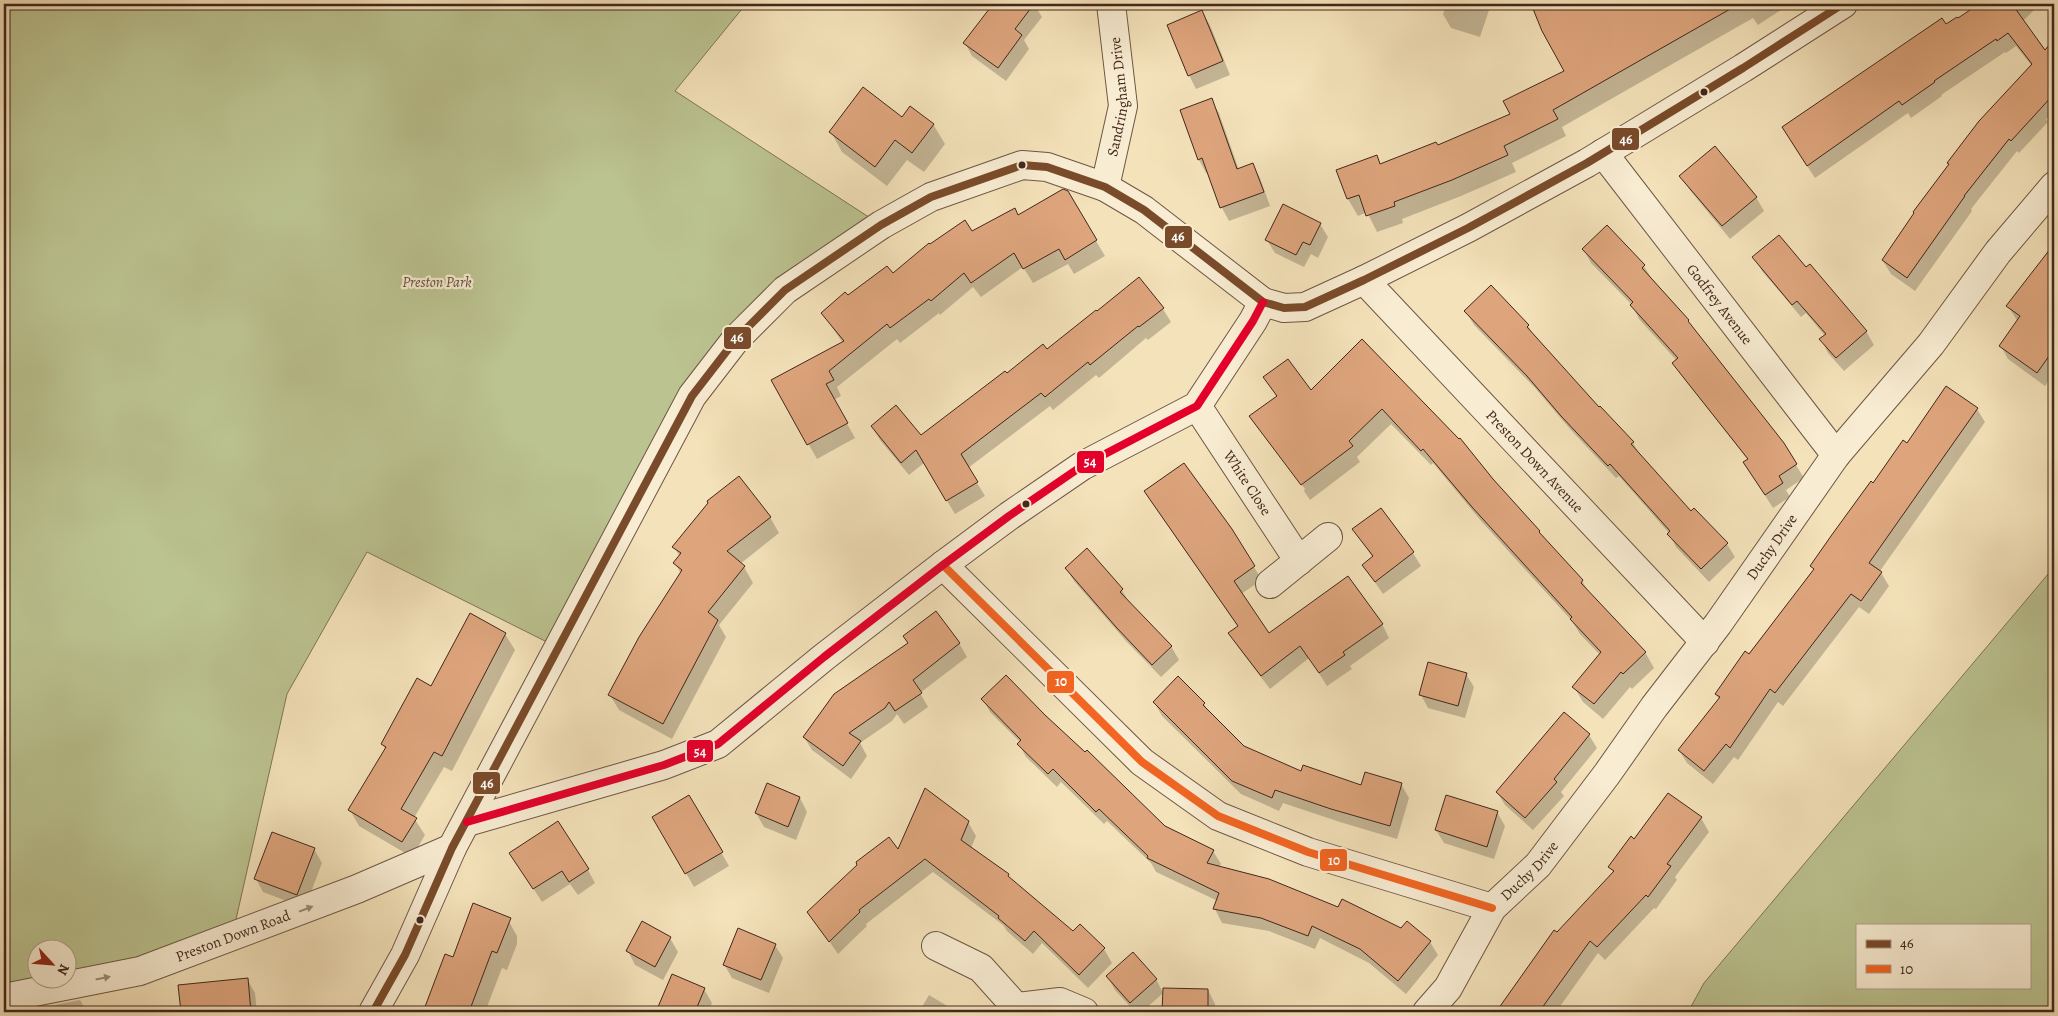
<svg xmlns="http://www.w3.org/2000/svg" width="2058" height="1016" font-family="Alegreya,serif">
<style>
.green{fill:#bbc390;stroke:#7e7556;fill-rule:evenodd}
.shadow{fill:#0003}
.building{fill:#dea57d;stroke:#42271c}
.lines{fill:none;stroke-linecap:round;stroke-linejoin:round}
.minor-casing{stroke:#6e5644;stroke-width:30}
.tertiary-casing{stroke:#6e5644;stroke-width:30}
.minor{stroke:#f8ecd2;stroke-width:28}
.tertiary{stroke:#f8ecd2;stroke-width:28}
.bus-1-casing{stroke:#f8ecd2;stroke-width:11}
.bus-2-casing{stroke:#f8ecd2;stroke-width:11}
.bus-3-casing{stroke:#f8ecd2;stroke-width:11}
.bus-1{stroke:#7a4b2a;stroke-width:8}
.bus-2{stroke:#f26522;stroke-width:8}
.bus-3{stroke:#e4002b;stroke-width:8}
.oneway{fill:#9d8a77}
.bus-dot{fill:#42271c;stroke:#f8ecd2;stroke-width:2}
.labels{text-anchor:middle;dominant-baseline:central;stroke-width:4.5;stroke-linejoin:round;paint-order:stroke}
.street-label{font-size:15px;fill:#42271c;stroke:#f8ecd2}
.park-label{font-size:15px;font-style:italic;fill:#604e39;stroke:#f8ecd2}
.line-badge{stroke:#f8ecd2;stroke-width:2}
.badge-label{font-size:14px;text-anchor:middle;font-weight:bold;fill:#fff}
</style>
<rect width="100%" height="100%" fill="#f4e2ba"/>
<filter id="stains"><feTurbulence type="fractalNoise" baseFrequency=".004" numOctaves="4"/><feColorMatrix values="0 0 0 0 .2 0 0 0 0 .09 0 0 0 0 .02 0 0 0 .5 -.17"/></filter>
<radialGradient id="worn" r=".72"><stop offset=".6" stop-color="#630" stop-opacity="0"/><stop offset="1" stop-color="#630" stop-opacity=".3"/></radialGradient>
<g class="green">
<path d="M 4,4 L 746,4 L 675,91 L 881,225 L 736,339 L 559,648 L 367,552 L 287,694 L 232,937 L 4,998 ZM 38,948 L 68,948 L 68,978 L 38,978 Z"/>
<path d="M 2054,567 L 2054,1012 L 1688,1012 L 1704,983 ZM 1857,925 L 2029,925 L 2029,987 L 1857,987 Z"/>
</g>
<g class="shadow">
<polygon points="994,4 1041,4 1037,9 1042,17 1024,40 1029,49 1006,81 972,56 965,43"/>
<polygon points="1447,4 1491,4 1480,37 1451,28 1443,14"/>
<polygon points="1492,4 1501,4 1500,7"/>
<polygon points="1532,4 1790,4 1758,25 1753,18 1562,127 1566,136 1512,163 1516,172 1461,196 1402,219 1403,223 1377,232 1367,212 1358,216 1348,199 1338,170 1376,157 1381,165 1438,146 1511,114 1566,71 1543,30"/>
<polygon points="1981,4 2040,4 2023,21 2047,55 2054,49 2054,113 2046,119 2048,122 2019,153 2017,151 1971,209 1972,211 1915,291 1891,274 1883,261 2032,66 2016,46 2006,53 2005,52 1941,95 1942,96 1911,118 1908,113 1815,178 1791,141 1946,25 1958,20"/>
<polygon points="1202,12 1210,25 1230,75 1196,89 1189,75"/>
<polygon points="1211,100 1219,113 1239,170 1253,165 1260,178 1270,206 1229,221 1222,208 1209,172 1206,173 1199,160"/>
<polygon points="933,124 945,144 924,172 907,160 887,186 842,152 831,132"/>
<polygon points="1681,176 1756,197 1764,211 1730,239 1689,189"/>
<polygon points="1067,192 1105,256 1074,274 1068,264 1033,283 1023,267 981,297 973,287 940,315 939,313 900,343 897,339 837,387 841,396 834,400 855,438 817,459 773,381 843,343 822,313 848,297 972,232 1018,216"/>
<polygon points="1320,224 1328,237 1318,258 1311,254 1304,267 1275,253 1267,240"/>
<polygon points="2054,246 2054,373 2045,386 2008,359 2001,346 2018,322 2008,306"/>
<polygon points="1584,250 1644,266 1652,279 1688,320 1696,334 1783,444 1796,465 1804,478 1786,490 1790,497 1773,508 1752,475 1748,460 1682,376 1674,363 1677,361 1639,319 1632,305 1591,263"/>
<polygon points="1754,257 1806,269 1866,331 1874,345 1844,371 1828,353 1821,339 1825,336 1806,313 1801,317 1762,271"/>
<polygon points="1163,309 1171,322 1148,340 1146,338 1099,378 1096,375 1053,410 1050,406 968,468 985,496 955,514 924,463 909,475 880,440 872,427 921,437 1007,375 1047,351 1096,312"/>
<polygon points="1466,312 1528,326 1535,337 1599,408 1633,443 1640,455 1691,513 1727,544 1735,557 1709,582 1676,547 1669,533 1619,476 1616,478 1570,429 1536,389 1474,325"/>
<polygon points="1362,341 1492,480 1582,581 1591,595 1645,652 1654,668 1632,689 1630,687 1603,719 1583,702 1574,687 1600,655 1580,634 1572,621 1482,522 1433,463 1431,465 1391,424 1357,457 1360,462 1310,500 1304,491 1305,489 1261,430 1259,430 1251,417 1277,397 1265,378 1310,392"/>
<polygon points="1947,388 1977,409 1985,422 1880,571 1889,586 1869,614 1859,607 1783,706 1778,702 1738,760 1734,757 1713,784 1687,763 1679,750 1719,700 1716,694 1815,571 1812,566 1873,485 1908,444"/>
<polygon points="1153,504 1231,530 1262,580 1241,594 1269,634 1382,624 1389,638 1350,666 1352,669 1327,686 1309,658 1270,689 1238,647 1230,633 1238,627"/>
<polygon points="770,517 779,533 740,564 744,567 753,583 719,625 726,637 672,739 619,710 610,695 681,574 675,563 680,557 674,547"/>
<polygon points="1354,530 1413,553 1421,566 1383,594 1363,565 1373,558"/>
<polygon points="1066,568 1122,590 1130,604 1171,646 1179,660 1161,677 1126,641 1074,581"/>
<polygon points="505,634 515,650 452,771 444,767 414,818 425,835 412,857 359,826 350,810 386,750 382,744"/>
<polygon points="959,643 967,657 920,693 928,707 904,724 897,714 892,721 860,743 867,756 851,779 812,750 804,737 909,644"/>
<polygon points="1466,674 1474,687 1465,718 1428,708 1421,695"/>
<polygon points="983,699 1044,716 1164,827 1213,851 1221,864 1219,867 1402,930 1407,923 1430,942 1438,955 1406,994 1369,963 1320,938 1315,949 1269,931 1222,923 1215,909 1218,901 1156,872 1151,863 1107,821 1104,824 1061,782 1057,787 1026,757 1019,744 1020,742 990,712"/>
<polygon points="1154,702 1204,704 1211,715 1244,747 1302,773 1362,786 1401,784 1409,798 1397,839 1340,822 1283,803 1279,811 1241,794 1162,716"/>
<polygon points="1589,735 1597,748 1561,792 1564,796 1533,830 1505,805 1497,792"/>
<polygon points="768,785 800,798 807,812 796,840 764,827 756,813"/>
<polygon points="925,790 968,822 976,836 971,848 1008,875 1011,880 1073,933 1080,926 1104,949 1112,963 1088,988 1042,943 1033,954 1007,931 1003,925 933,872 866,924 867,926 838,954 809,912 898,852"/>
<polygon points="689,797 729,866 694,887 654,817"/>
<polygon points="1497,812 1505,826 1494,859 1444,843 1436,830"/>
<polygon points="1701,818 1709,832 1675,877 1677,880 1656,909 1654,908 1605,960 1598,953 1556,1012 1497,1012 1555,931 1558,934 1614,874 1610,867 1635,841"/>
<polygon points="314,849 322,863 305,908 263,892 256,879"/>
<polygon points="519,866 588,870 595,883 578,895 570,884 542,902"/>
<polygon points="507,918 517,936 517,944 507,970 502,968 485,1012 424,1012 446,955 454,958"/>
<polygon points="643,923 670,938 678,952 663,980 635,965 628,951"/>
<polygon points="775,945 783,958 769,993 732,978 724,964"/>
<polygon points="1107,976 1156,979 1163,993 1142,1012 1135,1012 1115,990"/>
<polygon points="247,979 255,993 257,1012 182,1012 179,986"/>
<polygon points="704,989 712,1003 708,1012 663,1012 660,1007"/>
<polygon points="1164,989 1208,990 1215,1004 1215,1012 1164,1012"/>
<polygon points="929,995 957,1012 919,1012"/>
<polygon points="80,1000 87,1012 40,1012 40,1008"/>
<polygon points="809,1007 817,1012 806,1012"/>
</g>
<g class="building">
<polygon points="993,4 1034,4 1015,29 1022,35 998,68 963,43"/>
<polygon points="1531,4 1739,4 1553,110 1558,119 1504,146 1508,155 1452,180 1394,202 1395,206 1366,216 1359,195 1347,199 1336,170 1377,155 1380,164 1436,142 1438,145 1510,114 1503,101 1564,71 1542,31"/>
<polygon points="1979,4 2012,4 2045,50 2054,39 2054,94 2011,141 2009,139 1964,196 1965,196 1907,278 1882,260 1914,213 1913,212 1949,164 1947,163 1979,121 2032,64 2008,33 1997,41 1996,39 1934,81 1935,82 1902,105 1899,101 1807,166 1782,127 1942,18 1946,24 1957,17 1958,18"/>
<polygon points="1202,10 1223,61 1188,76 1167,25"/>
<polygon points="863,87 902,117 910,106 934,124 912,153 895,140 875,167 829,132"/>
<polygon points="1212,98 1237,169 1253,163 1264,192 1220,208 1202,158 1198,160 1180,110"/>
<polygon points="1715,146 1757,197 1722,226 1679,176"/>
<polygon points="1063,189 1068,191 1097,240 1065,260 1059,249 1023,269 1014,253 971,283 964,273 931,301 929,299 890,328 887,324 829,371 834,380 826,384 848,423 807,445 771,380 844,341 821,313 845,292 848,295 887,266 893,273 929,243 930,244 965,220 972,231 1015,208 1018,215"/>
<polygon points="1283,204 1321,223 1310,245 1303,242 1296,255 1265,240"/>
<polygon points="1607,225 1645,265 1642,268 1689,320 1688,321 1784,443 1797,464 1779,476 1783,483 1765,495 1743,462 1748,459 1672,363 1678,358 1630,305 1633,302 1582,249"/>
<polygon points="1779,235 1806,267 1810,264 1867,331 1836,358 1819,339 1826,334 1797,301 1792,305 1752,257"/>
<polygon points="2054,244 2054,349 2037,373 1999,346 2020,316 2006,306"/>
<polygon points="1139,277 1164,308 1139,327 1138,326 1090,365 1088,362 1045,397 1041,393 961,454 978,482 946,501 916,450 901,463 871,426 896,405 921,435 1005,371 1007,373 1043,344 1047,349 1096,310 1097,311"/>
<polygon points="1491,285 1529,325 1527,327 1599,407 1600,406 1634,442 1631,444 1691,511 1694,508 1728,543 1701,569 1667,534 1670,531 1610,464 1608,466 1561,416 1527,376 1464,311"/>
<polygon points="1362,339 1459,439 1460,438 1493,479 1540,531 1539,532 1583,580 1581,583 1646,652 1623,674 1621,672 1594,704 1572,687 1601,652 1570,619 1572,617 1472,507 1423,449 1421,451 1382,409 1349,441 1353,446 1301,485 1249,416 1277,396 1263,377 1288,359 1311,390"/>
<polygon points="1946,386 1978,408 1869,563 1882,572 1861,601 1851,594 1775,693 1770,689 1730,748 1726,744 1704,771 1678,750 1720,697 1715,694 1745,651 1749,654 1814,569 1810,566 1831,536 1871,481 1873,483 1903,440 1907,443"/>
<polygon points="1184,463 1232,529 1255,566 1234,581 1269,633 1348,576 1383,624 1343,652 1345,655 1319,673 1300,646 1261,676 1228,633 1238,626 1144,491"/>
<polygon points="739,476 771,517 727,551 745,566 708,612 718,620 663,724 608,695 639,637 682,570 673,563 681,553 672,547 708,503 707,501"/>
<polygon points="1381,508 1414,552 1375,582 1362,565 1373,556 1352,529"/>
<polygon points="1087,548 1123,589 1120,592 1172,646 1152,665 1116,627 1065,568"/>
<polygon points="936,611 960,643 913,680 922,693 895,711 889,702 885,708 849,733 861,741 843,766 803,737 834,694 908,643 903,636"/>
<polygon points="470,613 506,633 442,756 434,752 401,809 417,818 402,842 348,810 386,747 381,744 417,678 431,686"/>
<polygon points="1428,662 1467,673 1458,706 1419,695"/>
<polygon points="1006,675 1045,715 1085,752 1087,750 1165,826 1214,850 1207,863 1269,879 1338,907 1342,899 1401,928 1407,921 1431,941 1398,981 1360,949 1312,926 1308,936 1261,918 1213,909 1219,893 1147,858 1148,856 1099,809 1096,812 1053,769 1048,774 1017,744 1021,740 981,699"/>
<polygon points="1178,676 1205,703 1203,705 1244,746 1301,771 1303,765 1361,785 1365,772 1402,783 1390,826 1331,809 1275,790 1272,798 1232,781 1153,702"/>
<polygon points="1564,712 1590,734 1554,779 1557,782 1525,818 1496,792"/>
<polygon points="767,783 800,797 788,827 755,813"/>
<polygon points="925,788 969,821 961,840 1009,874 1008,876 1073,931 1080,924 1105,948 1079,975 1034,931 1025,941 998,918 999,916 925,859 859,910 860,912 829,942 807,912 857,865 856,862 889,837 898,849"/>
<polygon points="1668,793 1702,817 1667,864 1671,866 1648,897 1646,895 1597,947 1590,941 1539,1012 1496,1012 1554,930 1557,932 1614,871 1608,867 1631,836 1634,839"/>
<polygon points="689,795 723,852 685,874 652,817"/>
<polygon points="1446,795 1498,811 1487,847 1435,830"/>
<polygon points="558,821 589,869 569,882 562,871 533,889 509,853"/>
<polygon points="272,832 315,848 297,895 254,879"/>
<polygon points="473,903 511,918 497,953 492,951 469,1012 423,1012 445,954 453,957"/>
<polygon points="642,921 671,937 655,967 626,951"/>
<polygon points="738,928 776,944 761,980 723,965"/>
<polygon points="1133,952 1157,979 1130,1003 1106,976"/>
<polygon points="672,974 705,988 695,1012 671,1012 658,1007"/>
<polygon points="248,978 251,1012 181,1012 178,985"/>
<polygon points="1163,988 1208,989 1208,1012 1162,1012"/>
</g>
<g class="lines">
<defs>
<g id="minor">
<path id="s1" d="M 1603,153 L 1836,455"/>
<path id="s2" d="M 1105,187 L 1123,106 L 1111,4"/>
<path id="s3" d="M 1364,280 L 1705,642"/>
<path id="s4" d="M 1197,406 L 1299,561"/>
<polyline points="943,565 1142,762 1218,816 1308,852 1492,908"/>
<polyline points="1270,584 1328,537"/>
<polyline points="467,822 664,765 718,744 824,657 943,565 1009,516 1082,466 1197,406 1253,321 1263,302"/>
<polyline points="936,946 981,968 1016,1007 1014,1012"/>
<polyline points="1016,1007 1060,1002 1084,1012"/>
<path id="s5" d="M 1427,1012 L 1448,988 L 1492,908 L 1538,865 L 1607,774 L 1654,707 L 1718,624 L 1836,455 L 1931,344 L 1998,252 L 2054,186"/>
</g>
<g id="tertiary">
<path id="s6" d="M 4,998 L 140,971 L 357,889 L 452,848"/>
<polyline points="373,1012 405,955 452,848 692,396 736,339 785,290 881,225 931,197 1022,165 1047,167 1105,187 1144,210 1263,302 1284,308 1305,307 1364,280 1468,228 1587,163 1743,68 1843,4"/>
</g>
</defs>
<use href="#minor" class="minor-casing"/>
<use href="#tertiary" class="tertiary-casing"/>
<use href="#minor" class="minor"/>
<use href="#tertiary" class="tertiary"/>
<defs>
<polyline id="bus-1" points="373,1012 405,955 452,848 692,396 736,339 785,290 881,225 931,197 1022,165 1047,167 1105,187 1144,210 1263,302 1284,308 1305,307 1364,280 1468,228 1587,163 1743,68 1843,4"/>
<polyline id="bus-2" points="943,565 1142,762 1218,816 1308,852 1492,908"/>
<polyline id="bus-3" points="467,822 664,765 718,744 824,657 943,565 1009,516 1082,466 1197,406 1253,321 1263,302"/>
</defs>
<use href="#bus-1" class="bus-1-casing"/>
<use href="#bus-2" class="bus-2-casing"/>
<use href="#bus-3" class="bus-3-casing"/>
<use href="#bus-1" class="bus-1"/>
<use href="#bus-2" class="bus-2"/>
<use href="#bus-3" class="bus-3"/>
</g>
<defs><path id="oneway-solid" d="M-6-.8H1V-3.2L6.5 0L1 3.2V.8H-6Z" transform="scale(1.25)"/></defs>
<g class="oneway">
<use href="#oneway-solid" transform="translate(306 909) rotate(-21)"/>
<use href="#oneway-solid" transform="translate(103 978) rotate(-11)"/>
</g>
<g class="bus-dot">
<circle cx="1704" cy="92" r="4.5"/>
<circle cx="1022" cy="165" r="4.5"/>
<circle cx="1026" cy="504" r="4.5"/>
<circle cx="420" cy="920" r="4.5"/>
</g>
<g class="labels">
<g class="street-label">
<text stroke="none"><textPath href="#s2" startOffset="92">Sandringham Drive</textPath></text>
<text stroke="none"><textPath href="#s1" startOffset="191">Godfrey Avenue</textPath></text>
<text stroke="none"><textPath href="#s3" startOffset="249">Preston Down Avenue</textPath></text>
<text stroke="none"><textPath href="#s4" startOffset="92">White Close</textPath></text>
<text stroke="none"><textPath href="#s5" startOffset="581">Duchy Drive</textPath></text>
<text stroke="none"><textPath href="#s5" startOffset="176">Duchy Drive</textPath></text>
<text stroke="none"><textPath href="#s6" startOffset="238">Preston Down Road</textPath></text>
</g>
<g class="park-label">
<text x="437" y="282">Preston Park</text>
</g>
</g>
<g class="line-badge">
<rect x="1611" y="127" width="29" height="24" rx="5" fill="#7a4b2a"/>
<rect x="1164" y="225" width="29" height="24" rx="5" fill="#7a4b2a"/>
<rect x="723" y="326" width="29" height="24" rx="5" fill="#7a4b2a"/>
<rect x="1076" y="450" width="29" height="24" rx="5" fill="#e4002b"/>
<rect x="1046" y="670" width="29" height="24" rx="5" fill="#f26522"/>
<rect x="686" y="739" width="28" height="24" rx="5" fill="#e4002b"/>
<rect x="472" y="771" width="29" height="24" rx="5" fill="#7a4b2a"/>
<rect x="1319" y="848" width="29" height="24" rx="5" fill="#f26522"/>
</g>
<g class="badge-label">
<text x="1626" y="144">46</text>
<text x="1178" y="241">46</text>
<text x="737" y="342">46</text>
<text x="1090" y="466">54</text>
<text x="1061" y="686">10</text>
<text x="700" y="756">54</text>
<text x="487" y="788">46</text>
<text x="1334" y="865">10</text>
</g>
<rect width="2058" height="1016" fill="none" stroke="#f4e2ba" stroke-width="20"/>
<rect x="5" y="5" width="2048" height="1006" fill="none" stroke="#42271c" stroke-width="2.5"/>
<rect x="10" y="10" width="2038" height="996" fill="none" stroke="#42271c"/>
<rect x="1856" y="924" width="175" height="65" fill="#f8ecd2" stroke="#af9d89"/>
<rect x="1866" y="940" width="25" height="8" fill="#7a4b2a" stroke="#af9d89"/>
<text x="1900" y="948" font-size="15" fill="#42271c">46</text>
<rect x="1866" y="965" width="25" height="8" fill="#f26522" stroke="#af9d89"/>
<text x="1900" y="974" font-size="15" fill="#42271c">10</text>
<g transform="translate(52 964) rotate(116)"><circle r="24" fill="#f8ecd2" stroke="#af9d89"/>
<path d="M0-4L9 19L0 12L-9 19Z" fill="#8f2418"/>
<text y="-8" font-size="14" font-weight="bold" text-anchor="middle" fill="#42271c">N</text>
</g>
<rect width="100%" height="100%" filter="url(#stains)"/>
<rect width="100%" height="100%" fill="url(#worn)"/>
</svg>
